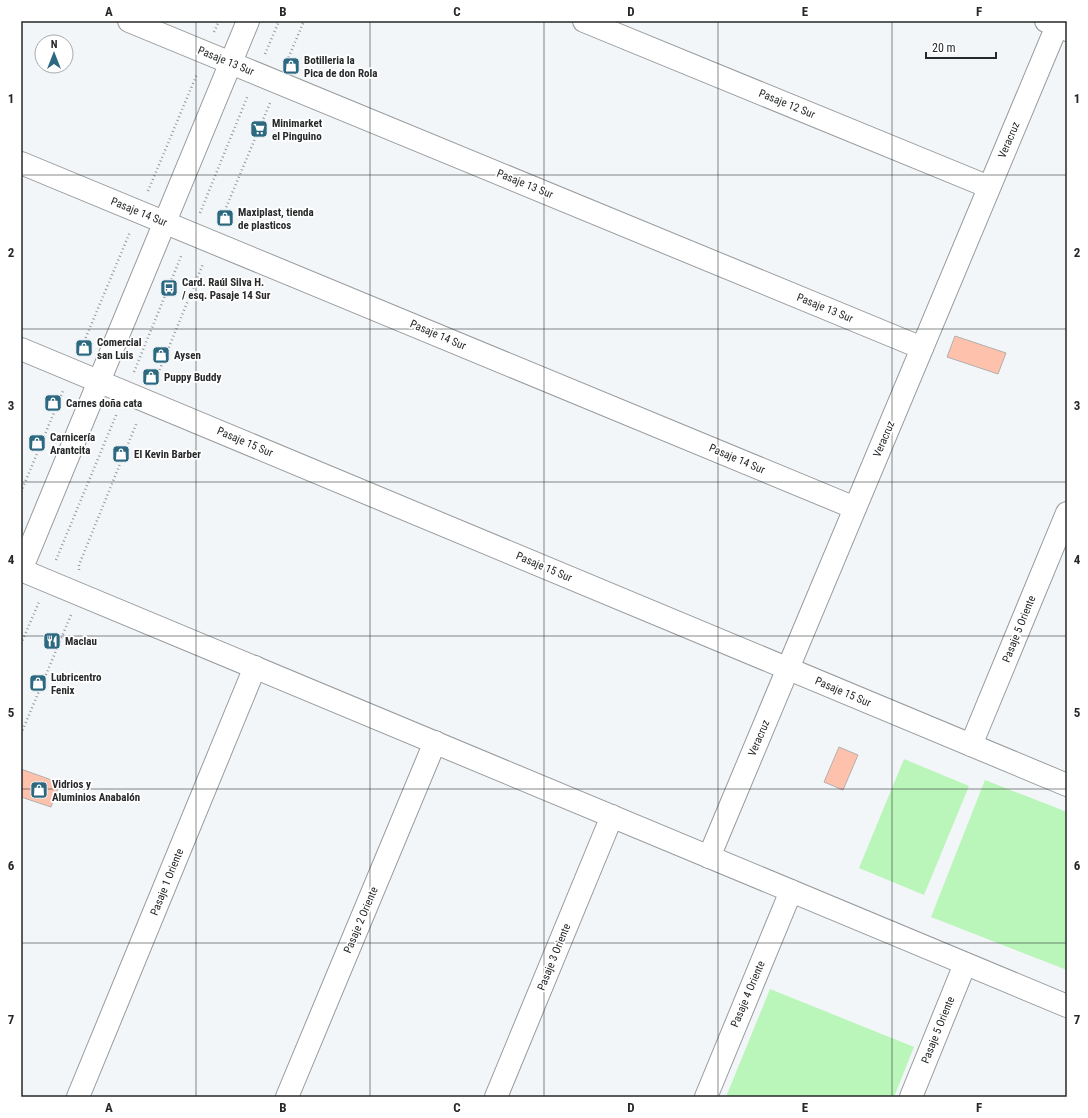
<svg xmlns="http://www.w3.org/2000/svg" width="1088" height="1118" font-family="'Roboto Condensed',sans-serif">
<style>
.green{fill:#baf5ba}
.building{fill:#fec1ac;stroke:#b3afad}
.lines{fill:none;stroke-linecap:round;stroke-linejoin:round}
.street-casing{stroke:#989b9d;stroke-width:24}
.secondary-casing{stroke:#989b9d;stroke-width:24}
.path{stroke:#97999b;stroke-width:2.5;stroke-dasharray:1 3;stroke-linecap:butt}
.street{stroke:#fff;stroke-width:22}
.secondary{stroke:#fff;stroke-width:22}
.grid{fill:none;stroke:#262829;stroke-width:1;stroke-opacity:0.55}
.labels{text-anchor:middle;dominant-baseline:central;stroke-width:3.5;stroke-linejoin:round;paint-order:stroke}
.poi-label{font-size:11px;font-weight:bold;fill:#262829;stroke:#fff;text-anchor:start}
.street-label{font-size:11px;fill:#262829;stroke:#fff}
.neatline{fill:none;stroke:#262829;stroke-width:1.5}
.grid-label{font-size:13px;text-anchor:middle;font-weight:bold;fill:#262829}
</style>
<rect width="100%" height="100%" fill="#f3f6f9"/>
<g class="green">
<polygon points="904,759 969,786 924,895 859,868"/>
<polygon points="985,780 1067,812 1067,970 931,917"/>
<polygon points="770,989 914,1047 894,1097 726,1097"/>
</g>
<g class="building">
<polygon points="955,336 1006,353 998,374 947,357"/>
<polygon points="839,747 858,755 843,790 824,782"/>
<polygon points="21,769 60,783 51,807 21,797"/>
</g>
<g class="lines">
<defs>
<g id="street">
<polyline points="129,21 922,348"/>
<polyline points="584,21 989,187"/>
<polyline points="21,163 855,508"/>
<polyline points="21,349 1067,785"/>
<polyline points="971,745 1067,513"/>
<polyline points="709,857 1059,21"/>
<polyline points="78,1097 255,667"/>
<polyline points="287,1097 435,742"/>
<polyline points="496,1097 612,816"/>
<polyline points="706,1097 791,891"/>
<polyline points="911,1097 965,964"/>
</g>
<g id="secondary">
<polyline points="1046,21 1067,30"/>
<polyline points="21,570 1067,1006"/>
<polyline points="21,570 248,21"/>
</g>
</defs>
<use href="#street" class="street-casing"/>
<use href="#secondary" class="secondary-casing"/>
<g class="path">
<polyline points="214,32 219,21"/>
<polyline points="265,54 279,21"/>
<polyline points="287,61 304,21"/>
<polyline points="148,191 197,74"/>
<polyline points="200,213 248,95"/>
<polyline points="220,222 270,103"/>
<polyline points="81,349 130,232"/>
<polyline points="134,372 182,254"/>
<polyline points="155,381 203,264"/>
<polyline points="21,492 63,391"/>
<polyline points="56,560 117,413"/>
<polyline points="79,570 79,565 137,422"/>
<polyline points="21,644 39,602"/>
<polyline points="21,734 71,615"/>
</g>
<use href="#street" class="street"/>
<use href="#secondary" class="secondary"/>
</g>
<path class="grid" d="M 196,21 L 196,1097M 370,21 L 370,1097M 544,21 L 544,1097M 718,21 L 718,1097M 892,21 L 892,1097M 21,175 L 1067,175M 21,329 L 1067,329M 21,482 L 1067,482M 21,636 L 1067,636M 21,789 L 1067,789M 21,943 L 1067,943"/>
<defs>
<symbol id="shop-square" viewBox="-11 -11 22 22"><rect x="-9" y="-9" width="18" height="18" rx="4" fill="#2c6880" stroke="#fff"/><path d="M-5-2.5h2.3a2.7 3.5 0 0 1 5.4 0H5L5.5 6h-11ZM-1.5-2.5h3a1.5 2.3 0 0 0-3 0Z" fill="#fff"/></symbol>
<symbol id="supermarket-square" viewBox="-11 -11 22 22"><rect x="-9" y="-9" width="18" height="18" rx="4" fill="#2c6880" stroke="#fff"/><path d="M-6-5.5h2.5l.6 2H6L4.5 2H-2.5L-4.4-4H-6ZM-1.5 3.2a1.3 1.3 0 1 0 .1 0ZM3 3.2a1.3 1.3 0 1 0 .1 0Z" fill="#fff"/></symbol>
<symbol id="bus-square" viewBox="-11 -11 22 22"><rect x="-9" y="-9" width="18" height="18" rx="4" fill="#2c6880" stroke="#fff"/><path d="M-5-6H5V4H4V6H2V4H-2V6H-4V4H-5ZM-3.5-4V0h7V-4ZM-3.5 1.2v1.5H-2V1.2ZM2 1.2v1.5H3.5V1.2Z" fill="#fff"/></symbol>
<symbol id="restaurant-square" viewBox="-11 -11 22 22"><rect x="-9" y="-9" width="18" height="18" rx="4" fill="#2c6880" stroke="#fff"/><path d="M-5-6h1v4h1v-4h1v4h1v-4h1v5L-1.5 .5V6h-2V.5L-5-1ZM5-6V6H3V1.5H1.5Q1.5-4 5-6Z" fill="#fff"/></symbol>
</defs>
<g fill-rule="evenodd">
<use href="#shop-square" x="281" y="56" width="20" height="20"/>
<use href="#supermarket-square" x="249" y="119" width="20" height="20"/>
<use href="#shop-square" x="215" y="208" width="20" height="20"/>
<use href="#bus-square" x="159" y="278" width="20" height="20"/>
<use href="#shop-square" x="74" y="338" width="20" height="20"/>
<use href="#shop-square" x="151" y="345" width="20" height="20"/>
<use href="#shop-square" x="141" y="367" width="20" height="20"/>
<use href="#shop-square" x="43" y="393" width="20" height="20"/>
<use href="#shop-square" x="27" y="433" width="20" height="20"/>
<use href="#shop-square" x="111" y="444" width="20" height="20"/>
<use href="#restaurant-square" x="42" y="631" width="20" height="20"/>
<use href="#shop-square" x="28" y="673" width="20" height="20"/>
<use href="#shop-square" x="29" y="780" width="20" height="20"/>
</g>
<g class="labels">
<g class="poi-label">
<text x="304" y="60">Botilleria la<tspan x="304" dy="13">Pica de don Rola</tspan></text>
<text x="272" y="123">Minimarket<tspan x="272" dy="13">el Pinguino</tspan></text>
<text x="238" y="212">Maxiplast, tienda<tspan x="238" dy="13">de plasticos</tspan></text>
<text x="182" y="282">Card. Raúl Silva H.<tspan x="182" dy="13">/ esq. Pasaje 14 Sur</tspan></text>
<text x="97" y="342">Comercial<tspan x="97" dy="13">san Luis</tspan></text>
<text x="174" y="355">Aysen</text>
<text x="164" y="377">Puppy Buddy</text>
<text x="66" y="403">Carnes doña cata</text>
<text x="50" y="437">Carnicería<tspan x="50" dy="13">Arantcita</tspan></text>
<text x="134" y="454">El Kevin Barber</text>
<text x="65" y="641">Maclau</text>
<text x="51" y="677">Lubricentro<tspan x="51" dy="13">Fenix</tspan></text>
<text x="52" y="784">Vidrios y<tspan x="52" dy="13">Aluminios Anabalón</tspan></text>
</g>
<g class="street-label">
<text transform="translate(226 61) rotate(22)">Pasaje 13 Sur</text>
<text transform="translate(787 104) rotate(22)">Pasaje 12 Sur</text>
<text transform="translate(1009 140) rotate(-67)">Veracruz</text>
<text transform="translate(525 184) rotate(22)">Pasaje 13 Sur</text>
<text transform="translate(139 212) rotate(22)">Pasaje 14 Sur</text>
<text transform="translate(825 308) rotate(22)">Pasaje 13 Sur</text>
<text transform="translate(438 335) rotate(23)">Pasaje 14 Sur</text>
<text transform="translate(884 439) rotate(-67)">Veracruz</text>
<text transform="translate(245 442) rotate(23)">Pasaje 15 Sur</text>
<text transform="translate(737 459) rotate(23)">Pasaje 14 Sur</text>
<text transform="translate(544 567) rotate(23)">Pasaje 15 Sur</text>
<text transform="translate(1019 629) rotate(-68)">Pasaje 5 Oriente</text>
<text transform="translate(843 692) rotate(23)">Pasaje 15 Sur</text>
<text transform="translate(759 738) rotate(-67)">Veracruz</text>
<text transform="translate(167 882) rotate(-68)">Pasaje 1 Oriente</text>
<text transform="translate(361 920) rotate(-67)">Pasaje 2 Oriente</text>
<text transform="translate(554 957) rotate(-68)">Pasaje 3 Oriente</text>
<text transform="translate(748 994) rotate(-67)">Pasaje 4 Oriente</text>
<text transform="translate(938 1030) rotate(-68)">Pasaje 5 Oriente</text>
</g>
</g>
<rect width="1088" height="1118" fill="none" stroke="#ffffff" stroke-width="44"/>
<g transform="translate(54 54)"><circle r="19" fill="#ffffff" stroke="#a8a9a9"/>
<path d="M0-3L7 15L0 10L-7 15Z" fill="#2c6880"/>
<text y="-6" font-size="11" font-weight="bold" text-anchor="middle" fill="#262829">N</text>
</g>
<path d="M926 52v6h70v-6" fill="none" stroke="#262829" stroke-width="2"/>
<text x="932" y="52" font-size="12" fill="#262829" stroke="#ffffff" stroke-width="3" paint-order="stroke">20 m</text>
<rect x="22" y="22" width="1044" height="1074" class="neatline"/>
<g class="grid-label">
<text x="109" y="16">A</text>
<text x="283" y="16">B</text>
<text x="457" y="16">C</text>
<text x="631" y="16">D</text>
<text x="805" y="16">E</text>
<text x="979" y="16">F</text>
<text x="11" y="103">1</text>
<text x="1077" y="103">1</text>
<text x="11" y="257">2</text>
<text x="1077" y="257">2</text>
<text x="11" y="410">3</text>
<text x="1077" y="410">3</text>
<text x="11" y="564">4</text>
<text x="1077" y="564">4</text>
<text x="11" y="717">5</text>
<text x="1077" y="717">5</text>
<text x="11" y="870">6</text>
<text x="1077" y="870">6</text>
<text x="11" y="1024">7</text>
<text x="1077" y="1024">7</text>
<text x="109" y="1112">A</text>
<text x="283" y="1112">B</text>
<text x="457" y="1112">C</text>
<text x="631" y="1112">D</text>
<text x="805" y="1112">E</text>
<text x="979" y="1112">F</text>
</g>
</svg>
